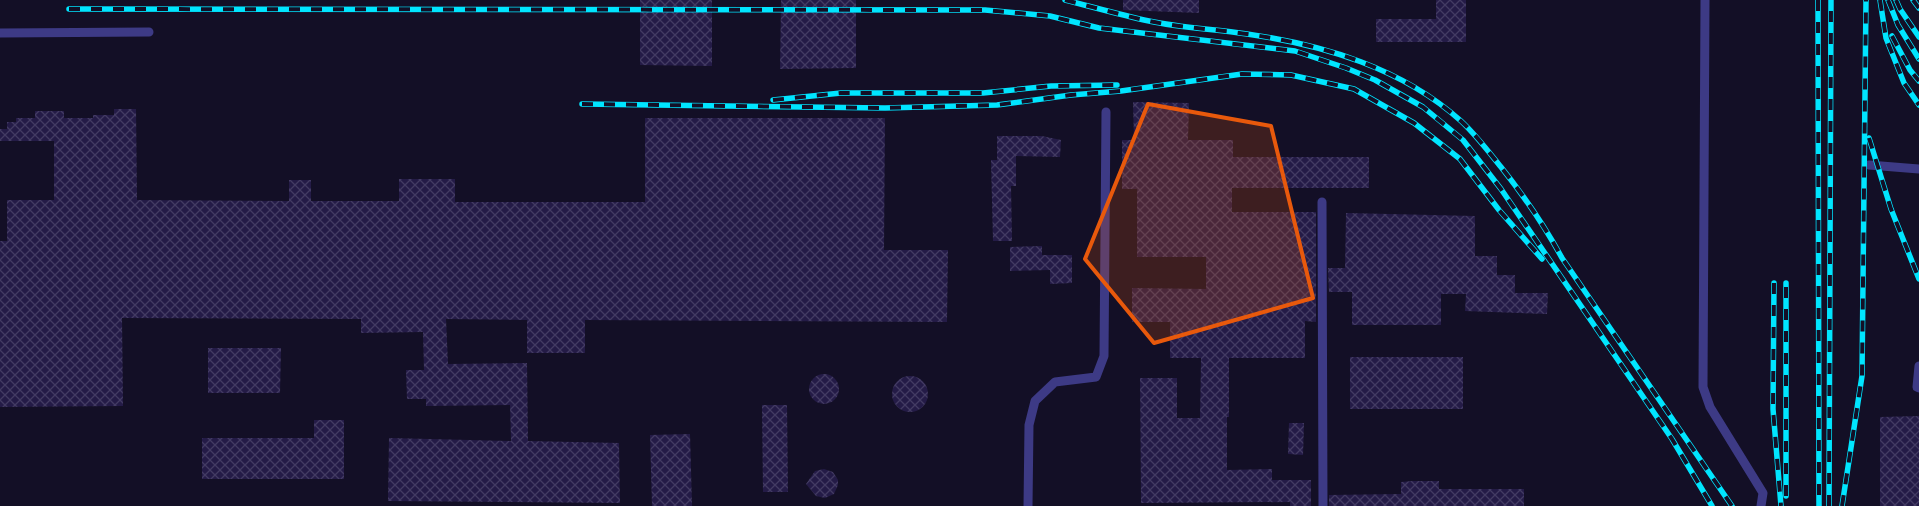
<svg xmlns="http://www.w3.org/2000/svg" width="1919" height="506" font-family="'Asap Condensed',sans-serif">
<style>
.building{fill:url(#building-cross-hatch)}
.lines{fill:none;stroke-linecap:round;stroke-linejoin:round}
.service{stroke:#3d3a85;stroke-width:9}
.rail-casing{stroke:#00e5ff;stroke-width:5.5}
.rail{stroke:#130f26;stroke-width:4;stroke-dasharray:11;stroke-linecap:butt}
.marked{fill:#e8590c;fill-opacity:0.2;stroke:#e8590c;stroke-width:4;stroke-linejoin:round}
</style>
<defs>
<pattern id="building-cross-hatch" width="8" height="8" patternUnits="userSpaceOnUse" patternTransform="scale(1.25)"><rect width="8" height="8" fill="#241b47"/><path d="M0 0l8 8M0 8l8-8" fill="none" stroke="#433b63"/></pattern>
</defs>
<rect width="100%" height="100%" fill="#130f26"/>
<g class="building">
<polygon points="640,0 712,0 712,66 640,65"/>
<polygon points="781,0 856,0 856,68 780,69"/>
<polygon points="1123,0 1199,0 1199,13 1123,10"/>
<polygon points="1436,0 1466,0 1466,42 1376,42 1376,19 1436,19"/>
<polygon points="1133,102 1189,103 1188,140 1233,140 1233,157 1369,157 1369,188 1232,188 1232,212 1316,212 1316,322 1305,321 1305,358 1229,358 1229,417 1227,417 1227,470 1272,469 1272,480 1311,480 1311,506 1290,506 1290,502 1141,503 1140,378 1177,378 1177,418 1200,418 1201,358 1170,358 1170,322 1132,322 1132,288 1206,289 1206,257 1137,257 1137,189 1122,189 1122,140 1134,140"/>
<polygon points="114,109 136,109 137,200 289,201 289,180 311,180 311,201 399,201 399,179 455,179 455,202 645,202 645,118 885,118 884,250 948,250 947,322 585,320 585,353 527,353 527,320 446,319 448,364 527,363 528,441 619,443 620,503 388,501 389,438 511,441 510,405 426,406 426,399 407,399 406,370 424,370 423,332 361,333 361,319 122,318 123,406 0,407 0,241 7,241 7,200 54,200 54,141 0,141 0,129 7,129 7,122 16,122 16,118 35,118 35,111 64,111 64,118 93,118 93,115 114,115"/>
<polygon points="997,136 1042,136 1061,140 1060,157 1016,156 1016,186 1011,186 1012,241 993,241 991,160 997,160"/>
<polygon points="1346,213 1475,216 1475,256 1497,256 1497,275 1515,275 1515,293 1548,293 1547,314 1465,311 1466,294 1441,294 1441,325 1352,325 1352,292 1329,292 1328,268 1345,268"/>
<polygon points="1042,246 1042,255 1072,255 1072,283 1050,284 1050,270 1010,271 1010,247"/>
<polygon points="208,348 281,348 280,393 208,393"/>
<rect x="1350" y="357" width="113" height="52"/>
<circle cx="824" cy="389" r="15"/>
<circle cx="910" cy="394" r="18"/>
<polygon points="762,405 787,405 788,492 763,492"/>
<polygon points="1919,416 1919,506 1880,506 1880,417"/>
<polygon points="314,420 344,420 344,479 202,479 202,438 314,438"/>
<polygon points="1289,423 1304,423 1303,455 1288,454"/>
<polygon points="690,434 692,506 652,506 650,435"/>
<polygon points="824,469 833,472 838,480 838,485 834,494 825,498 816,496 806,484 815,471"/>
<polygon points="1412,481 1439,481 1439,489 1524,489 1524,506 1329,506 1329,495 1401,494 1401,482"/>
</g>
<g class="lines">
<g class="service">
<polyline points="1705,0 1703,387 1710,407 1763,493 1761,506"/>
<polyline points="0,33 149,32"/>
<polyline points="1869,165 1919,169"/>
<polyline points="1322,202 1323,506"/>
<polyline points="1919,366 1917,387 1919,388"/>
<polyline points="1028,506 1029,425 1035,401 1055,382 1096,377 1104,356 1106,112"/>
</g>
<defs>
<g id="rail">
<path d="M 1065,0 C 1093,7 1121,15 1149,21 C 1181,28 1215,29 1247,34 C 1324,45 1402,68 1461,121 C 1476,135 1488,151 1501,167 C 1524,196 1544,225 1562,258 L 1732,506"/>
<polyline points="1818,0 1819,506"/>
<polyline points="1880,0 1886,38 1904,83 1919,105"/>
<polyline points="1888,0 1898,25 1919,59"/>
<polyline points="1896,0 1900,9 1919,37"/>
<polyline points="1913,0 1919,8"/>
<polyline points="69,9 985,10 1050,16 1099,28 1295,51 1346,68 1375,80 1423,107 1463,140 1501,189 1672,439 1712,506"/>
<polyline points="1892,36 1910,70 1919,81"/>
<polyline points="773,100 841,93 983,93 1051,86 1117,85"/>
<polyline points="582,104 885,108 997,105 1071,95 1121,91 1242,74 1291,75 1354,89 1414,123 1460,159 1499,210 1542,259"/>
<polyline points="1869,138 1891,209 1919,279"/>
<polyline points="1774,283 1773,409 1781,506"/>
<polyline points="1786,496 1786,283"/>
<polyline points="1829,506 1831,0"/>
<polyline points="1842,506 1862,376 1866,0"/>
</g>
</defs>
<use href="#rail" class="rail-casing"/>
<use href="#rail" class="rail"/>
</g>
<path class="marked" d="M 1148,104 L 1271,126 L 1313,298 L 1154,343 L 1085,259 Z"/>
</svg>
